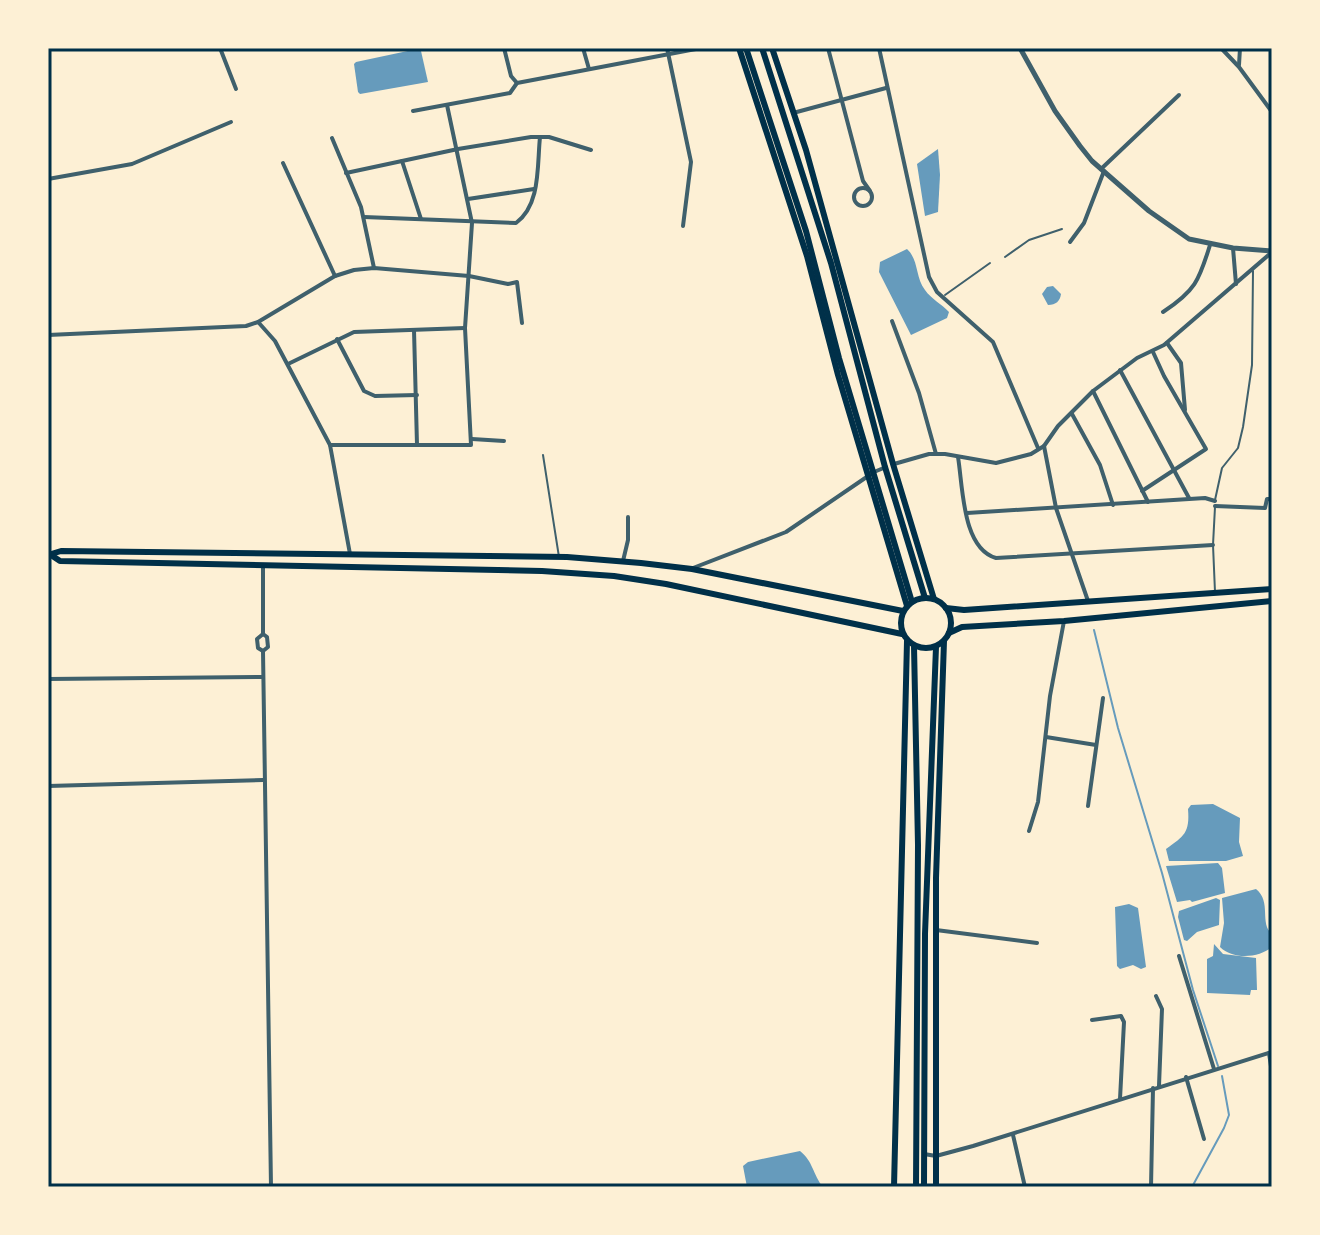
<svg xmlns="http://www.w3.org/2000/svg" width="1320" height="1235" font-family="'Alegreya Sans',sans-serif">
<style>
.water{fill:#669bbc}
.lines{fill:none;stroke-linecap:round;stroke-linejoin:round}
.stream{stroke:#669bbc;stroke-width:2}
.service{stroke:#3f606c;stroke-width:2}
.minor{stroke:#3f606c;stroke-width:4}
.tertiary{stroke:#3f606c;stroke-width:5}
.primary{stroke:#003049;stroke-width:6}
.neatline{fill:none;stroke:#003049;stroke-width:3}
</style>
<rect width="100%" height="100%" fill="#fdf0d5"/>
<g class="water">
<polygon points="417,49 421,51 428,82 360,94 358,92 354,64 356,62"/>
<polygon points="938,149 940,175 938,212 925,216 917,164"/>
<path d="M 907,249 C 919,260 915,277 925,290 C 931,299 942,304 949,312 L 947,318 L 911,335 L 879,272 L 880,262 Z"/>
<path d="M 1053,286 L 1061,294 C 1060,301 1056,305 1048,305 L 1042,294 L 1047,287 Z"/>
<path d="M 1213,804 L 1240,818 L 1239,842 L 1243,856 L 1226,861 L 1169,861 L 1166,849 C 1184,836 1190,833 1188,809 L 1191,805 Z"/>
<polygon points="1218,863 1222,868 1225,893 1192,902 1190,900 1177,902 1166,866"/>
<path d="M 1256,889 C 1272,902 1259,923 1272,934 L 1272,947 C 1259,958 1233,960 1220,947 L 1224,923 L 1222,898 Z"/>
<polygon points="1216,898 1220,900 1219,925 1197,932 1187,941 1184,940 1178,917 1179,911"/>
<polygon points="1129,904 1138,908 1146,967 1141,969 1133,965 1120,969 1117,966 1115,907"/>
<polygon points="1214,944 1223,954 1256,958 1257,990 1251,990 1250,995 1207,993 1207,959 1213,956"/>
<path d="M 800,1151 C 813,1161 813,1175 823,1187 L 747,1187 L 743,1166 L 748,1162 Z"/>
</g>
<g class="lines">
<g class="stream">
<polyline points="1094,630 1118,728 1162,873 1193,990 1218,1066"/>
<polyline points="1192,1187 1224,1128 1229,1115 1222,1076"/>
</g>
<g class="service">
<polyline points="1005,257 1029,240 1062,229"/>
<polyline points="945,295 990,263"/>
<polyline points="543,455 559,557"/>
<polyline points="1215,500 1222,468 1238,448 1243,427 1252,365 1253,271"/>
<polyline points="1215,507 1213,545 1215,592"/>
</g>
<g class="minor">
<polyline points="220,48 236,89"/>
<polyline points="504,48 511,76 517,83"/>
<polyline points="583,48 589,69"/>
<polyline points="667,48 691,162 683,226"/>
<polyline points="828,48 863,181 870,191"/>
<polyline points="879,48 929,277 937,292 993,342 1038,448"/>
<polyline points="1221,48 1239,67 1272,112"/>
<polyline points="1239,65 1240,48"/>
<polyline points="413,111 510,93 517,83 701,48"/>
<polyline points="793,113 886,88"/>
<polyline points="332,138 361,207 374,268"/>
<polyline points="402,161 421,219"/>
<polyline points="283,163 335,276"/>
<polyline points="1101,169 1179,95"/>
<polyline points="346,173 458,149 531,137 549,137 591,150"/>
<polyline points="48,179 132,164 231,122"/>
<circle cx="863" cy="197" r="9"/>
<polyline points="468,199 534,189"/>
<path d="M 364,217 L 516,223 C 541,205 537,165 540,137"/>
<polyline points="1070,242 1084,223 1104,171"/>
<polyline points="1233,248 1236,284"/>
<path d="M 1163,312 C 1195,291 1199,281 1210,245"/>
<polyline points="892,321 919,393 936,454"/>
<polyline points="259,323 275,341 330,445 350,554"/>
<polyline points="414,330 417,445"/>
<polyline points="48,335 246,326 258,322 335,276 354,270 374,268 469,276 508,284 517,282 522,323"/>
<polyline points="337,339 364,391 375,396 417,395"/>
<polyline points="1167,343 1181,363 1185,410"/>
<polyline points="288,364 354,332 465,328"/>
<polyline points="1120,370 1189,498"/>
<polyline points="1093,391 1148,502"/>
<polyline points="1072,414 1100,465 1113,505"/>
<polyline points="472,439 504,441"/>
<polyline points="330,445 471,445 465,328 472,223 447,105"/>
<polyline points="1044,446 1056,508 1088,601"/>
<path d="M 958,457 C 963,487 962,548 996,558 L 1213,545"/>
<polyline points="894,464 929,454 945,454 996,463 1031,454 1044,446 1058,426 1093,391 1137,358 1164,345 1272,252"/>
<polyline points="1142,491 1206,449 1164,376 1153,352"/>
<polyline points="1215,506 1265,508 1267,499 1272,499"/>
<polyline points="967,513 1205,498 1215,501"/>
<polyline points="623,561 628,540 628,517"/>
<polyline points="693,568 786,532 874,472 886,467"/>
<polyline points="263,634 257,639 258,648 263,651 271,1187"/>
<polyline points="263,651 268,647 267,637 263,634 263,565"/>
<polyline points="48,679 263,677"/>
<polyline points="1046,737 1096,745"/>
<polyline points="48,786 263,780"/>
<polyline points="1088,806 1103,698"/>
<polyline points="1029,831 1038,802 1050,696 1064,621"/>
<polyline points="936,930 1037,943"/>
<polyline points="1179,956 1214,1069"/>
<polyline points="1156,996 1162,1009 1159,1086"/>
<polyline points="1092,1020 1121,1016 1124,1022 1120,1099"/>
<polyline points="1269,1053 1272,1073"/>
<polyline points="1186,1077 1204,1139"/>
<polyline points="1013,1135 1025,1187"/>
<polyline points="924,1154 936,1156 973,1146 1272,1052"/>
<polyline points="1151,1187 1153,1088"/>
</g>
<polyline class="tertiary" points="1020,48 1055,111 1080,146 1092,161 1149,211 1189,239 1233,248 1272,251"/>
<g class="primary">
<polyline points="739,48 807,256 838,375 907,606"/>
<polyline points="746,48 806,231 839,358 912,602"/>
<polyline points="762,48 831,263 885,467 925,598"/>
<polyline points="772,48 806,150 893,464 934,599"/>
<polyline points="48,555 61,551 567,557 641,563 692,569 903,611"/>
<polyline points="51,555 60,561 542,571 614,576 666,584 902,634"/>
<circle cx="926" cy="623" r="25"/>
<polyline points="946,608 964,610 1272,589"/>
<polyline points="949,633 962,627 1064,621 1272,601"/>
<polyline points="914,646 918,845 916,1187"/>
<polyline points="894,1187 907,641"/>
<polyline points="924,1187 925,934 936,647"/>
<polyline points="936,1187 936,878 944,641"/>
</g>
</g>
<rect width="1320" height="1235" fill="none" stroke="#fdf0d5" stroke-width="100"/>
<rect x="50" y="50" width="1220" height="1135" class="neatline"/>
</svg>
